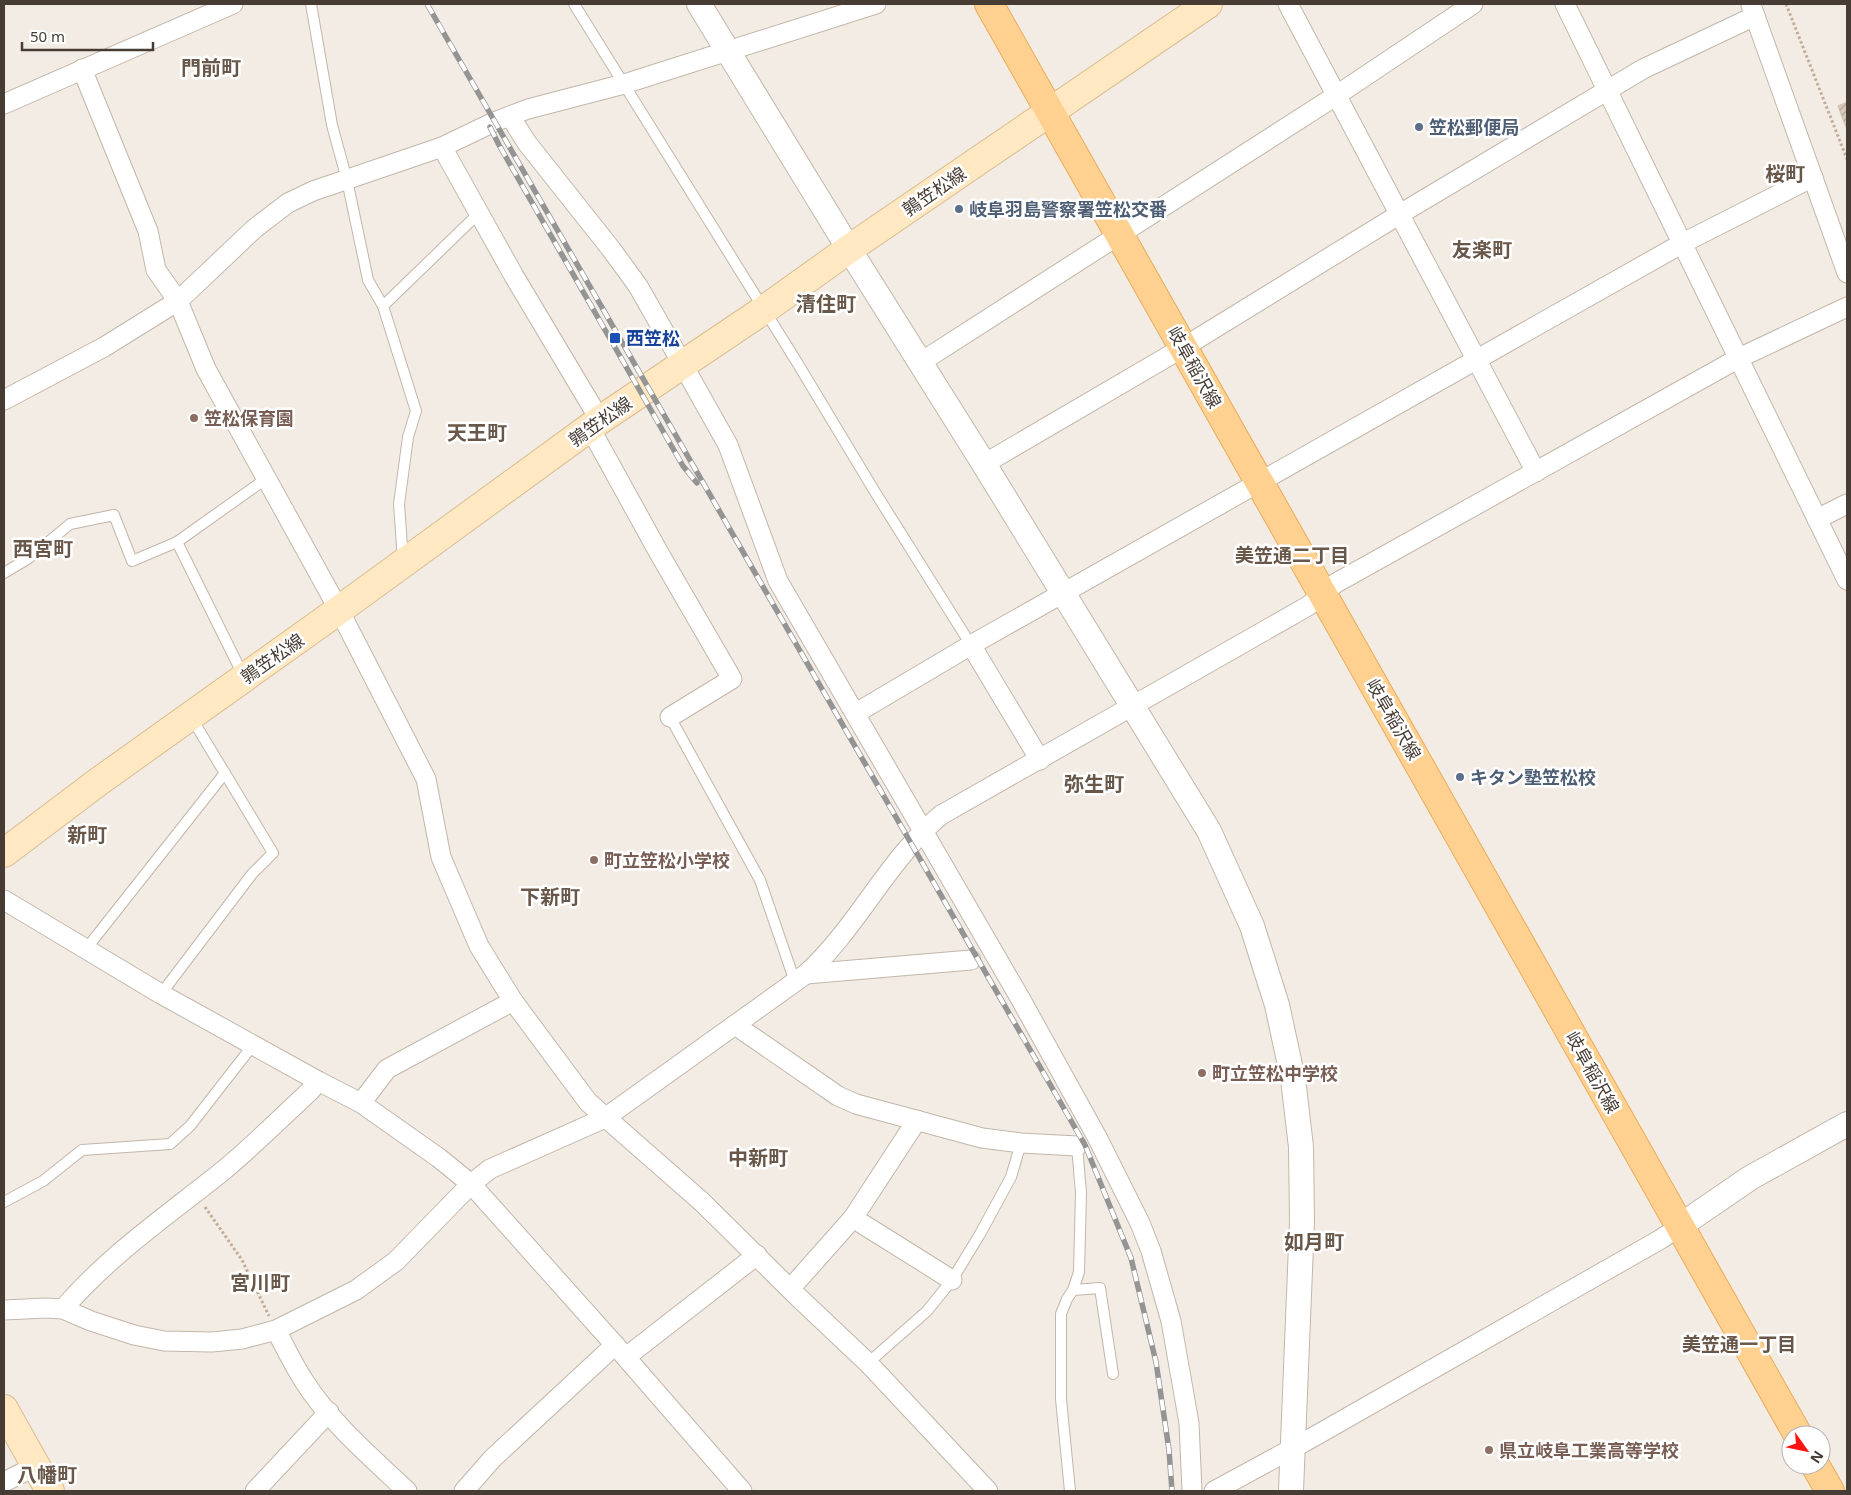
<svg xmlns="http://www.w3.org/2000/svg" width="1851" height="1495" font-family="'Noto Sans','Noto Sans JP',sans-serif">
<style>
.building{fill:url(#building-hatch);stroke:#d1bdab}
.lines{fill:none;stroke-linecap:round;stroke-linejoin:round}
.service-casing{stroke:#c2b6a9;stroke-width:12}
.minor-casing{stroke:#c2b6a9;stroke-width:21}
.tertiary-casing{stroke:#c2b6a9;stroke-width:26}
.secondary-casing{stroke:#dabd92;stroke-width:30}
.primary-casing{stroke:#ebac5a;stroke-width:30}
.path{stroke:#c2ac96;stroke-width:3;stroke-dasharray:2.5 2.5;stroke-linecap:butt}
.service{stroke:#fff;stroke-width:10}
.minor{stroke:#fff;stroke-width:19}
.tertiary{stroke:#fff;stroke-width:24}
.secondary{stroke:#ffe8c2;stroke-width:28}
.primary{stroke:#ffd191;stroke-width:28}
.rail-casing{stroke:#949494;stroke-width:5.5}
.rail{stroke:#fff;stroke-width:4;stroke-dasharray:11;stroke-linecap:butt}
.service-dot{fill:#5c6f8a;stroke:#fff;stroke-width:2}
.transit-dot{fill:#1a4fb4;stroke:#fff;stroke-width:2}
.education-dot{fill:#8d6e63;stroke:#fff;stroke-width:2}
.labels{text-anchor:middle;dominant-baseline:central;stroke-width:5;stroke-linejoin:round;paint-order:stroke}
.service-label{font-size:18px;font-weight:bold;fill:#4e5e75;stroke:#fff;text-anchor:start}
.street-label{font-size:18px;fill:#463c33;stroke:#fff}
.transit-label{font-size:18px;font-weight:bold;fill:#164399;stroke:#fff;text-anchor:start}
.education-label{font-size:18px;font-weight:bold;fill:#785e54;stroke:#fff;text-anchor:start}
.neighbourhood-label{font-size:19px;font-weight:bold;fill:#69584a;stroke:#fff}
.quarter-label{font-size:20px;font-weight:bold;fill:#69584a;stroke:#fff}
</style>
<defs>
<pattern id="building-hatch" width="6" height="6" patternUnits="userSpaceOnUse" patternTransform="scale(1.25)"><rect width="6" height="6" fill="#d8c9bb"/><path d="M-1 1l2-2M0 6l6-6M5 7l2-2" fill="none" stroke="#b1a499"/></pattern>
</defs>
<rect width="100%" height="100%" fill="#f3ece4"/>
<polygon class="building" points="1847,102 1847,130 1838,106"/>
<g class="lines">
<defs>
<g id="service">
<polyline points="311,4 332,125 347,180 368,280 383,306"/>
<polyline points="574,4 798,364 875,492 971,645"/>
<polyline points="403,560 399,504 408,437 416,411 383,306 479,213"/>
<polyline points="4,573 29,558 70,524 114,515 132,561 177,542"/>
<polyline points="244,677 177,542 267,478"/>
<polyline points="670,717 760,880 795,982"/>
<polyline points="86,949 225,773"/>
<polyline points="161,994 252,874 273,853 191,717"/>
<polyline points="4,1202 43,1181 82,1150 170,1144 190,1126 253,1045"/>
<polyline points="1073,1290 1100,1288 1113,1374"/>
<polyline points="868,1363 927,1311 952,1280 980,1234 1011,1177 1021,1143"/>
<polyline points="1070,1491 1061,1399 1061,1314 1067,1299 1073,1290 1079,1272 1081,1193 1077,1146"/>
</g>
<g id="minor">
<polyline points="1288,4 1536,472"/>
<polyline points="1565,4 1847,580"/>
<polyline points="1751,5 1847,273"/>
<polyline points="82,69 148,231 156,270 178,301 206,369 339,610 426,779 441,857 479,946 513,1001 588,1102 702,1202 796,1295 868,1363 988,1491"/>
<polyline points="4,104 233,4"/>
<polyline points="510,116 527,143 611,249 638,286 683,365 728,445 778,581 1020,998 1097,1137 1140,1223 1151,1251 1171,1321 1189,1423 1192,1491"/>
<polyline points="442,147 514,276 600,420"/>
<polyline points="921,362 1337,95 1473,4"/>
<polyline points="4,400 104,347 178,301 254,229 288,203 313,191 442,147 494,122 528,109 624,84 876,4"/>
<polyline points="590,428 659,553 732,679 670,717"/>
<polyline points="984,464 1184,347 1400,214 1643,69 1755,16"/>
<polyline points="1817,519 1847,504"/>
<polyline points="971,645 1040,760"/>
<polyline points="856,713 971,645 1683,243 1813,177"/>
<polyline points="4,900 161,994 318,1081 361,1103 439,1158 471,1184 615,1345 742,1491"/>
<polyline points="806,974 971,960"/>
<polyline points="735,1025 838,1096 856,1104 982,1138 1021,1143 1077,1146"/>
<polyline points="361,1103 387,1069 513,1001"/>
<polyline points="853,1218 952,1280"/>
<polyline points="790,1289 853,1218 917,1120"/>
<path d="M 63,1309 C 109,1255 168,1215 224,1170 C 254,1145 282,1117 311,1090 L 318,1081"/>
<path d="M 4,1310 L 46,1308 L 63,1309 L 91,1321 L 134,1335 L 164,1341 L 212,1342 L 242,1339 L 276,1330 L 356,1290 L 396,1261 L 471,1184 L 490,1169 L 605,1118 L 806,974 C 858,927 887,860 941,815 L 1308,606 L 1336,583 L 1739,358 L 1847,307"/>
<path d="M 276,1330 C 285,1347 293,1364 304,1381 C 329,1421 373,1459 407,1491"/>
<polyline points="626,1357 757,1255"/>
<polyline points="4,1482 36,1466"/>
<polyline points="255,1491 329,1412"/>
<polyline points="464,1491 493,1458 615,1345"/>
<polyline points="1214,1491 1308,1440 1661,1239 1680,1226"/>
</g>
<g id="tertiary">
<polyline points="699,4 849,249 984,464 1209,831 1252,926 1277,1005 1293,1079 1301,1147 1302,1221 1291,1491"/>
<polyline points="1680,1226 1750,1178 1847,1124"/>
</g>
<g id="secondary">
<polyline points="4,853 98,782 339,610 600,420 765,309 849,249 1208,4"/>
<polyline points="4,1409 50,1491"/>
</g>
<g id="primary">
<polyline points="989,4 1798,1435"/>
<polyline points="1815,1465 1830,1491"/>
</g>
</defs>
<use href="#service" class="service-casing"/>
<use href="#minor" class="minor-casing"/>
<use href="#tertiary" class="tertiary-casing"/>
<use href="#secondary" class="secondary-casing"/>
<use href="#primary" class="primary-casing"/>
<g class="path">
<polyline points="1786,4 1847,159"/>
<polyline points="205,1207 242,1260 269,1316"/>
</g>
<use href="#service" class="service"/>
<use href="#minor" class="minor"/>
<use href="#tertiary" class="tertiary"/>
<use href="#secondary" class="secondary"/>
<use href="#primary" class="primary"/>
<defs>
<g id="rail">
<polyline points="427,4 1085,1145 1131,1258 1156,1362 1169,1450 1172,1491"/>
<polyline points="490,127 499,145 683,466 697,483"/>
</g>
</defs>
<use href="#rail" class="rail-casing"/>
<use href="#rail" class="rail"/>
</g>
<g class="service-dot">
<circle cx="1419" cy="127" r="5"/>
<circle cx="959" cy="209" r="5"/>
<circle cx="1460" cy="777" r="5"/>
</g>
<rect class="transit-dot" x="609" y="332" width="12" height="12" rx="2.5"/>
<g class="education-dot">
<circle cx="194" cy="418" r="5"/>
<circle cx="594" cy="860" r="5"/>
<circle cx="1202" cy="1073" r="5"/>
<circle cx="1489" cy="1450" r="5"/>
</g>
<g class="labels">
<g class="service-label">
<text x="1429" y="127">笠松郵便局</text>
<text x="969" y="209">岐阜羽島警察署笠松交番</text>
<text x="1470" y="777">キタン塾笠松校</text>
</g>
<g class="street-label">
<text transform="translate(934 191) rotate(-34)">鶉笠松線</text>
<text transform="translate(1195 367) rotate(61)">岐阜稲沢線</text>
<text transform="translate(600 421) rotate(-35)">鶉笠松線</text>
<text transform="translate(272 658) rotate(-35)">鶉笠松線</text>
<text transform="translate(1394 719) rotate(60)">岐阜稲沢線</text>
<text transform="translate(1593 1072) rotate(61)">岐阜稲沢線</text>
</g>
<g class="transit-label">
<text x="626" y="338">西笠松</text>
</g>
<g class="education-label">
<text x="204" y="418">笠松保育園</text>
<text x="604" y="860">町立笠松小学校</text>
<text x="1212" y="1073">町立笠松中学校</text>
<text x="1499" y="1450">県立岐阜工業高等学校</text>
</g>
<g class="neighbourhood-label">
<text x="1292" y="555">美笠通二丁目</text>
<text x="1739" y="1344">美笠通一丁目</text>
</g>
<g class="quarter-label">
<text x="211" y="67">門前町</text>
<text x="1785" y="173">桜町</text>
<text x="1482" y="249">友楽町</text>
<text x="826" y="303">清住町</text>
<text x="477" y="432">天王町</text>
<text x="43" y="548">西宮町</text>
<text x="1094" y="783">弥生町</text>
<text x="87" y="834">新町</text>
<text x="550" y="896">下新町</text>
<text x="758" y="1157">中新町</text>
<text x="1314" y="1241">如月町</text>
<text x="260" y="1282">宮川町</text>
<text x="47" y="1474">八幡町</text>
</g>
</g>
<rect width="1851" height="1495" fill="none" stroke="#463c33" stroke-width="10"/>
<g transform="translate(1806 1450) rotate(123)"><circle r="24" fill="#ffffff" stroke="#b5b1ad"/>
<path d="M0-4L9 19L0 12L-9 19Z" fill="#ff120f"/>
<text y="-8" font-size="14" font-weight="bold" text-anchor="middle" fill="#463c33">N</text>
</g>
<path d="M22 42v8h131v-8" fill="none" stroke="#463c33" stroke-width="2.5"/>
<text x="30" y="42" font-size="15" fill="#463c33" stroke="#ffffff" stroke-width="4" paint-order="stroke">50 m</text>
</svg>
